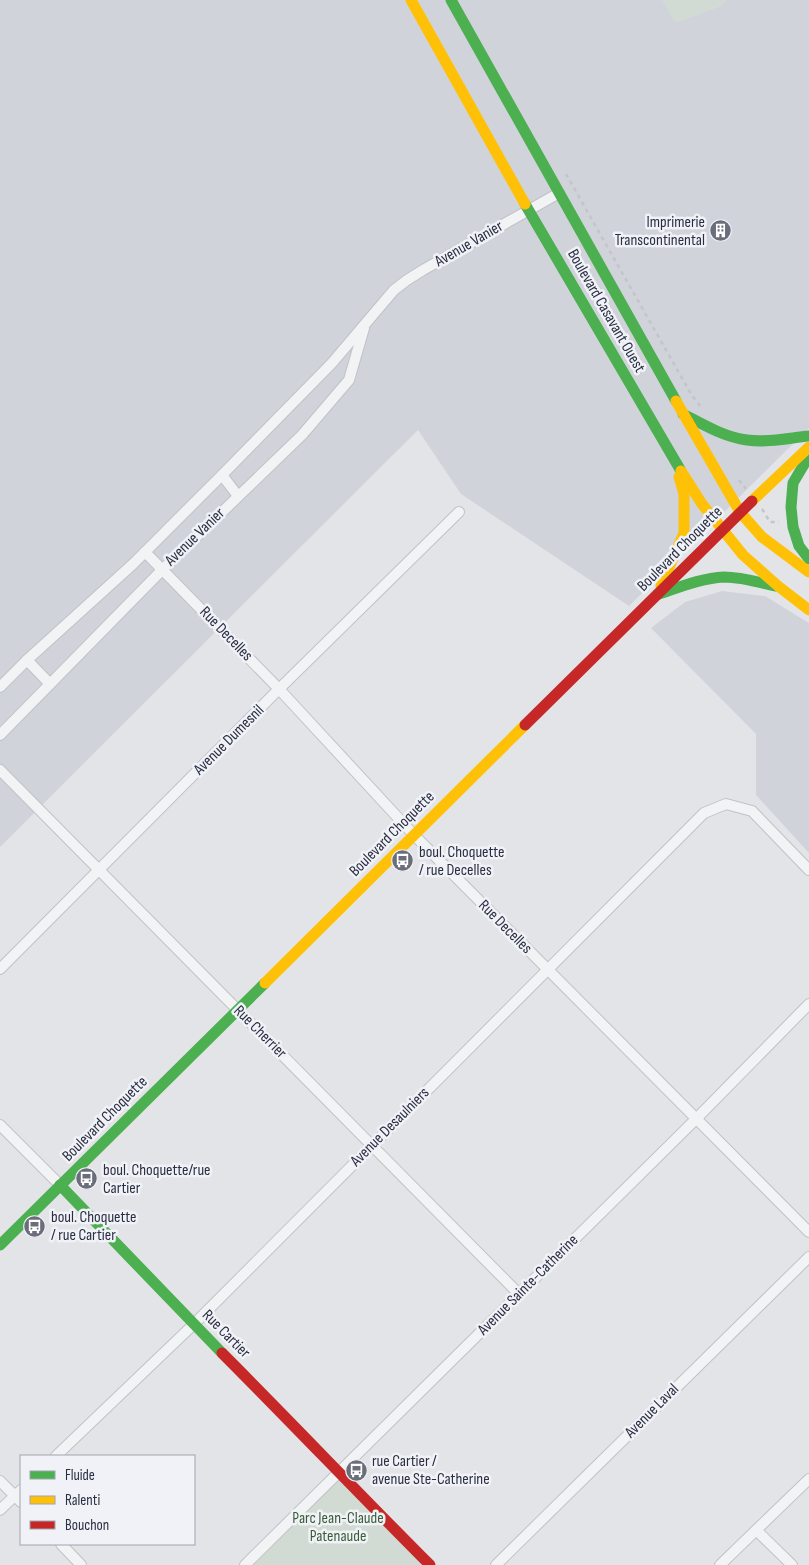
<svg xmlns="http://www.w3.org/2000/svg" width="809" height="1565" font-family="'Sofia Sans Condensed',sans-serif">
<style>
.built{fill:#d1d3db}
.green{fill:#d2dbd3}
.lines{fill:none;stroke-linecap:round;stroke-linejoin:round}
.street-casing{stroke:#c1c2c6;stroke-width:12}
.path{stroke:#c4c5ca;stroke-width:2.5;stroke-dasharray:4 4;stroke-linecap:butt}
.street{stroke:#f2f3f5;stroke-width:10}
.fast{stroke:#4caf50;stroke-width:11}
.slow{stroke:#ffc107;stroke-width:11}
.jam{stroke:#c62828;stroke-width:11}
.labels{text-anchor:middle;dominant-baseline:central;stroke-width:5;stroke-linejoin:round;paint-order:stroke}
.poi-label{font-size:16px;fill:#292f41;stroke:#f0f2f7;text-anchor:start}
.street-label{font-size:16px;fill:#292f41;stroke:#f0f2f7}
.park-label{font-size:16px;fill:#385d36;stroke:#f0f2f7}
</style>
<rect width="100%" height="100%" fill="#e3e4e8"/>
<g class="built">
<polygon points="0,0 809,0 809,428 629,606 461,494 418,430 0,847"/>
<polygon points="722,591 765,596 809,623 809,853 756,795 756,734 651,628 685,602"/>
</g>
<g class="green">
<polygon points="662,0 727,0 719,7 675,23"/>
<polygon points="338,1473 430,1565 247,1565"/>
</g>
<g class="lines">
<defs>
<g id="street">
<polyline points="222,475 238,496"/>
<polyline points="145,552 279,689 414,835 809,1232"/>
<polyline points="27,660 50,684"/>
<polyline points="0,687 27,660 133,564 222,475 332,363 394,290 407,280 423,270 559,193"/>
<polyline points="0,735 163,569 302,435 349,380 364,328"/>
<polyline points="0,770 519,1294"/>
<polyline points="0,969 279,689 459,512"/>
<polyline points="0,1125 60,1185"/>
<polyline points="56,1456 194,1324 704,813 726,804 752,811 809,870"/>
<polyline points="0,1481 21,1502"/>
<polyline points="0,1510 21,1490"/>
<polyline points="756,1530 792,1565"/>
<polyline points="61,1544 81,1565"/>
<polyline points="245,1565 696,1119 809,1004"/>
<polyline points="496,1565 809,1257"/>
<polyline points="720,1565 809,1479"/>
</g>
</defs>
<use href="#street" class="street-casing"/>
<g class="path">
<polyline points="566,174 691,394 701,407"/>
<polyline points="739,480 746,489"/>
<polyline points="762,509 770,522 779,522"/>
</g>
<use href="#street" class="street"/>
<g class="fast">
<polyline points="451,0 676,401"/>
<polyline points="525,204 681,471"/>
<path d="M 683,414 C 704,425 724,437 747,440 C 768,443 789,438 809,436"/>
<polyline points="809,456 793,483 791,507 793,527 799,546 809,559"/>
<path d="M 659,594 C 680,587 702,578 724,577 C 741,577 758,582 775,586"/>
<polyline points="60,1185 222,1353"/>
<polyline points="0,1245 265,983"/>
</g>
<g class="slow">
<polyline points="411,0 525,204"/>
<polyline points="676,401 740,512 762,537 809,572"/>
<polyline points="681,471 702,504 743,555 778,586 809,610"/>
<polyline points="752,501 809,447"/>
<polyline points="661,586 684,533 684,494 679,477"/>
<polyline points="265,983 525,725"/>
</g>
<g class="jam">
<polyline points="525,725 752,501"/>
<path d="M 222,1353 C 292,1423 360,1495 430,1565"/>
</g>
</g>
<defs>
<symbol id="building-disc" viewBox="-11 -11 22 22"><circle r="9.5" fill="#6a6e7b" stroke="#f0f2f7"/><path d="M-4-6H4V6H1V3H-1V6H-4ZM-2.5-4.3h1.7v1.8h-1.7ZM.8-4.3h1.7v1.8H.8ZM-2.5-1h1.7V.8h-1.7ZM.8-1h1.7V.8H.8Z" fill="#fff"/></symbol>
<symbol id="bus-disc" viewBox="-11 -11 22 22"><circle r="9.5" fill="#6a6e7b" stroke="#f0f2f7"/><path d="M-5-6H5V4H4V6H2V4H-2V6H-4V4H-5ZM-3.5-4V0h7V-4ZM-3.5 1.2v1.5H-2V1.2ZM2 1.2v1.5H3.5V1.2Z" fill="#fff"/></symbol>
</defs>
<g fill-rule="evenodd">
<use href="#building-disc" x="708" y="218" width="25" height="25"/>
<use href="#bus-disc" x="390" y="848" width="25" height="25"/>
<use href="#bus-disc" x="74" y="1166" width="25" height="25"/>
<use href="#bus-disc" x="22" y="1214" width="25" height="25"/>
<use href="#bus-disc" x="344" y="1458" width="25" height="25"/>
</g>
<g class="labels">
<g class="poi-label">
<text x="705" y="222" text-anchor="end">Imprimerie<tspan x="705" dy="18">Transcontinental</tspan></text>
<text x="419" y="852">boul. Choquette<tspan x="419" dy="18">/ rue Decelles</tspan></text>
<text x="103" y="1170">boul. Choquette/rue<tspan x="103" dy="18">Cartier</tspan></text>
<text x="51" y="1217">boul. Choquette<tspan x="51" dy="18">/ rue Cartier</tspan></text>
<text x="372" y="1461">rue Cartier /<tspan x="372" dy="18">avenue Ste-Catherine</tspan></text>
</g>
<g class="street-label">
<text transform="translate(469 244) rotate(-30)">Avenue Vanier</text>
<text transform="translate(606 311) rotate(60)">Boulevard Casavant Ouest</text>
<text transform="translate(195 537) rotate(-44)">Avenue Vanier</text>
<text transform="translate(680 549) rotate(-45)">Boulevard Choquette</text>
<text transform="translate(226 634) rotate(46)">Rue Decelles</text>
<text transform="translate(229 740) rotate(-45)">Avenue Dumesnil</text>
<text transform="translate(392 834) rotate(-45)">Boulevard Choquette</text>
<text transform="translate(505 927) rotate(45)">Rue Decelles</text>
<text transform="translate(260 1032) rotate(45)">Rue Cherrier</text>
<text transform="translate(105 1119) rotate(-45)">Boulevard Choquette</text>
<text transform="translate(390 1127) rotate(-45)">Avenue Desaulniers</text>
<text transform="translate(528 1285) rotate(-45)">Avenue Sainte-Catherine</text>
<text transform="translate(226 1334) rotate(45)">Rue Cartier</text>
<text transform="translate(652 1411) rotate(-45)">Avenue Laval</text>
</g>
<g class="park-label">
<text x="338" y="1518">Parc Jean-Claude<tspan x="338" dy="18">Patenaude</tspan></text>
</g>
</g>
<rect x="20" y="1455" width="175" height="90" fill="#f0f2f7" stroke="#a0a4ae"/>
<rect x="30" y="1471" width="25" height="8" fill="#4caf50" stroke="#a0a4ae"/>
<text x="65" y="1480" font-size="15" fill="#292f41">Fluide</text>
<rect x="30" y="1496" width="25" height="8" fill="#ffc107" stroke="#a0a4ae"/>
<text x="65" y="1505" font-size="15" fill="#292f41">Ralenti</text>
<rect x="30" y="1521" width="25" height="8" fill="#c62828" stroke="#a0a4ae"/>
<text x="65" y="1530" font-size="15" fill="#292f41">Bouchon</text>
</svg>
